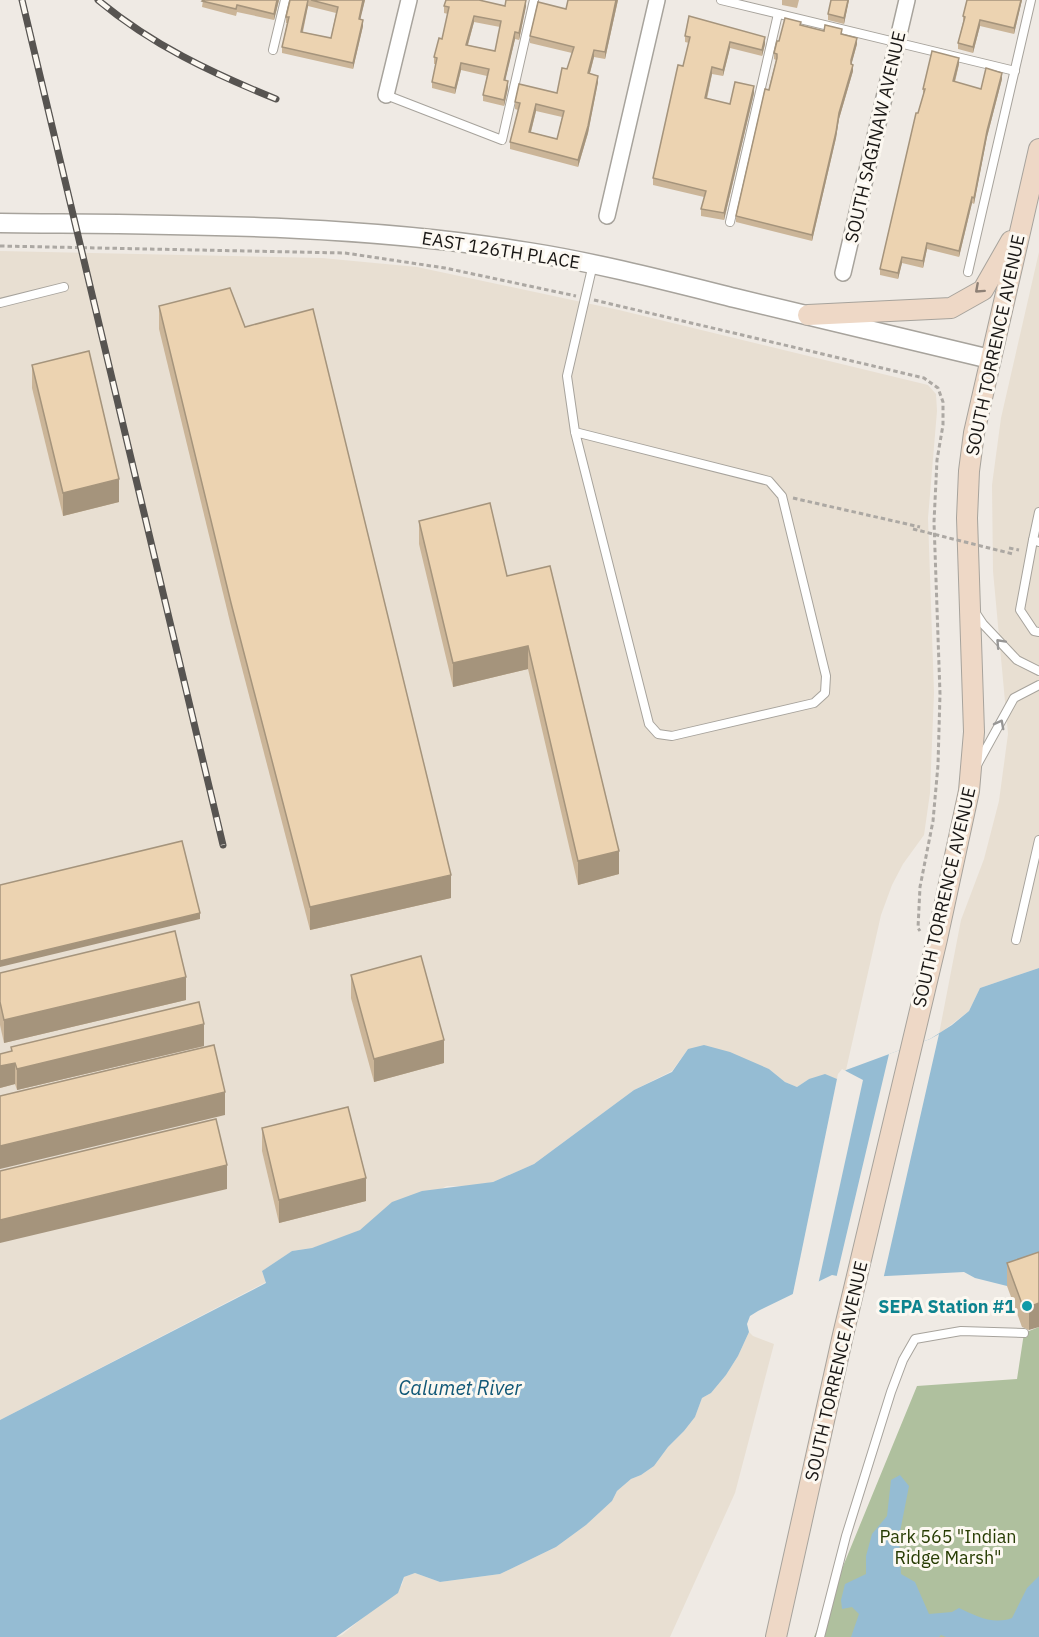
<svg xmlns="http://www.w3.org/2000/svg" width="1039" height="1637" font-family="'IBM Plex Sans',sans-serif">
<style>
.built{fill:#e8dfd2}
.green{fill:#afc09e}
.water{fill:#95bcd3}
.pier{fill:#efeae4}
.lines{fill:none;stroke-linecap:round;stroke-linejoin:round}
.service-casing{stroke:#a7a39c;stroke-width:10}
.minor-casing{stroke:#a7a39c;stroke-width:18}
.tertiary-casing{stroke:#a7a39c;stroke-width:21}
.secondary-casing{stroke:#a7a39c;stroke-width:22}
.path{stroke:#aca8a3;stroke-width:3;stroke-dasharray:4.5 3;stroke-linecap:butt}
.service{stroke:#fff;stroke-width:8}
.minor{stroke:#fff;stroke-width:15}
.tertiary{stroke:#fff;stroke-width:18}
.secondary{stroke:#eed8c6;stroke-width:20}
.rail-casing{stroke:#575451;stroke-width:7}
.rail{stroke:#fcf8f1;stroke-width:4.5;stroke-dasharray:14;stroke-linecap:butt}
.path-bridge{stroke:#aca8a3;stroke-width:3;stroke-dasharray:4.5 3;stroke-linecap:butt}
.wall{fill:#cbb598;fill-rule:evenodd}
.shaded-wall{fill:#a5947c}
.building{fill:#ecd3b1;stroke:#a5947c;stroke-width:1.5;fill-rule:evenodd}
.oneway{stroke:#8e8176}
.oneway2{stroke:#979695}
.culture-dot{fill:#0f9aa8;stroke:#fcf8f1;stroke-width:2}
.labels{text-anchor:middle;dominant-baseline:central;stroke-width:6;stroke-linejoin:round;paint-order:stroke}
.street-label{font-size:18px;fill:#181614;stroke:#fcf8f1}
.culture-label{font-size:18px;font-weight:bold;fill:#0d838f;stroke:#fcf8f1;text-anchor:end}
.park-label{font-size:18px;fill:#273c03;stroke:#fcf8f1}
.water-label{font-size:20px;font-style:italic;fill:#115877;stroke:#fcf8f1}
</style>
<rect width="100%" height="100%" fill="#efeae4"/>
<g class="built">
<polygon points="0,251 322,258 417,267 619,310 928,385 936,394 937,411 928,518 934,693 930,793 924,835 903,864 892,885 881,915 846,1070 837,1079 809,1079 797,1087 785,1082 769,1069 688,1049 672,1071 634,1090 534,1164 493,1182 471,1186 447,1186 372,1221 360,1230 338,1240 312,1248 292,1251 262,1271 266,1282 0,1420"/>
<polygon points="1039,252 1039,968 980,988 969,1011 939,1034 961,920 984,859 999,801 1008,734 993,571 992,485 1001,418"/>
<polygon points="749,1332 753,1336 774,1344 735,1493 670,1637 336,1637 342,1635 402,1585 404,1577 415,1573 440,1582 500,1574 556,1547 586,1525 612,1501 617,1491 631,1479 641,1475 654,1466 668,1447 684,1431 695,1417 702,1398 711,1393 726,1375 738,1356"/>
</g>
<polygon class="green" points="1039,1327 1039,1637 814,1637 917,1386 1017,1379 1024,1333"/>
<g class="water">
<polygon points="1039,968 1039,1275 1007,1286 975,1278 964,1272 848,1278 832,1275 758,1311 750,1316 747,1324 749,1332 738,1356 726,1375 711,1393 702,1398 695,1417 684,1431 668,1447 654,1466 641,1475 631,1479 617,1491 612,1501 586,1525 556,1547 500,1574 440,1582 415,1573 404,1577 398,1593 336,1637 0,1637 0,1420 266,1283 262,1271 292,1251 312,1248 360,1230 392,1202 422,1191 493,1182 534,1164 634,1090 672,1072 688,1049 704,1045 730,1052 769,1069 785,1082 797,1087 809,1079 825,1074 837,1079 846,1070 930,1039 952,1025 969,1011 980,988"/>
<path d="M 900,1475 L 909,1486 L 899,1537 L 901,1574 L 915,1582 L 929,1614 L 952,1612 L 959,1608 C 976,1616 993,1625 1012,1618 L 1027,1588 L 1039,1576 L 1039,1637 L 946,1637 L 941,1635 L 939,1637 L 851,1637 L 859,1614 L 852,1607 L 842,1609 L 841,1600 L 845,1584 L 866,1574 L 866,1556 L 872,1534 L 887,1516 L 891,1480 Z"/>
</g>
<g class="pier">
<polygon points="939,1034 883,1280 848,1281 836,1279 889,1054 930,1039"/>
<polygon points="842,1069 863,1080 818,1285 792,1298 838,1074"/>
</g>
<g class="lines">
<defs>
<g id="service">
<polyline points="721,0 1015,71"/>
<polyline points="273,50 285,0"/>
<polyline points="386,95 502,140 534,0"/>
<polyline points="730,222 778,14"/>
<polyline points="968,272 1031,0"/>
<polyline points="0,303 64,287"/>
<polyline points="575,432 769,481 782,496 826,676 825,693 814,703 672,736 658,734 649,724 575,432 567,376 593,264"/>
<polyline points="1033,540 1039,512"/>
<polyline points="1039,542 1033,540 1020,610 1034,631 1039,632"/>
<polyline points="975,612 983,624 1017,660 1039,671"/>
<polyline points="977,765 1014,698 1039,685"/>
<polyline points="1016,940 1039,840"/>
<polyline points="820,1637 846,1536 891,1392 903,1360 915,1339 961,1331 1024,1333"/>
</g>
<g id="minor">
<polyline points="386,95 409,0"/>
<polyline points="607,216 657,0"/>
<polyline points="843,273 907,0"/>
</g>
<path id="tertiary" d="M 0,223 C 176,225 354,223 528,252 C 598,263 667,281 735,298 C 820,318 905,339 990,359"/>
<g id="secondary">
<polyline points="808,315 951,308 983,290 1011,241"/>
<polyline points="776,1637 843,1335 937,939 969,791 974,732 967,518 969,471 974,433 1039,149"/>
</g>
</defs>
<use href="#service" class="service-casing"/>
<use href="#minor" class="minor-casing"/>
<use href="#tertiary" class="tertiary-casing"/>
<use href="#secondary" class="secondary-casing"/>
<g class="path">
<polyline points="0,246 345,253 445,268 576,296"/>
<polyline points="594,300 924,378 938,388 943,402 943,425 937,460 934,522 940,694 938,765 933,821 920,887 918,928 920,931"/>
<polyline points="793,498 920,527"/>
<polyline points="1009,548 1019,550"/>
</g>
<use href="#service" class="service"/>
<use href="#minor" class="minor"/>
<use href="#tertiary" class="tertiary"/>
<use href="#secondary" class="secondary"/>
<defs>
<g id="rail">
<polyline points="22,0 223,845"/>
<path d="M 98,0 C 152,45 212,73 276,99"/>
</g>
</defs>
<use href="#rail" class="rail-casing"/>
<use href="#rail" class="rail"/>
<polyline class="path-bridge" points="913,529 1013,554"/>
</g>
<g class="wall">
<polygon points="203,0 279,0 274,20 237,12 236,16 202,7"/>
<path d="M 290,0 L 365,0 L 360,19 L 363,26 L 353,69 L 282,53 L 282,47 L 287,23 L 286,23 L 286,17 ZM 308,6 L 336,13 L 331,38 L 303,32 Z"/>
<path d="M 618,0 L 605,59 L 594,57 L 590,73 L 598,82 L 588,133 L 578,167 L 510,149 L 510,142 L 518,110 L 515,109 L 515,102 L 557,93 L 567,69 L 572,53 L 530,43 L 530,36 L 566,9 ZM 536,111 L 562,117 L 557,139 L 531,132 Z"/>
<polygon points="782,0 799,0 797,8 782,5"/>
<polygon points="849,0 844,24 828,20 828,14"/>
<polygon points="966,0 1022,0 1014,34 980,26 973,53 958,49 958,43 963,22 963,16 967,0"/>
<path d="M 480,1 L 505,6 L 526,6 L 519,40 L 515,39 L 505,80 L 508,88 L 504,106 L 483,101 L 483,95 L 487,76 L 461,70 L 455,94 L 432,88 L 432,82 L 436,64 L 434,64 L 434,57 L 442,39 L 448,14 L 444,13 L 444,6 ZM 474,22 L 500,27 L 495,51 L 468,45 Z"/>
<polygon points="801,26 824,31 842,34 857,44 851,65 853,71 839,119 836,138 812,241 736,222 736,216 776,60 774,59 774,53"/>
<polygon points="685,36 765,44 762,56 730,48 723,76 712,74 707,99 730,104 754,93 724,220 701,216 701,209 704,197 653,185 653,178 689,43 685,42"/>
<polygon points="959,64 955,82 981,89 1002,79 987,137 974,204 972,203 959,257 927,249 923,268 902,263 898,279 880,275 880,269 923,95 923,89"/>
<polygon points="159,306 451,898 310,930 231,626 159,329"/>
<polygon points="32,365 119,502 63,516 32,388"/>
<polygon points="419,521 507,576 619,874 578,885 528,669 453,687 419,544"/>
<polygon points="0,973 186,1000 4,1043 0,1025"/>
<polygon points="351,975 444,1063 374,1082 351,998"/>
<polygon points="204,1046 17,1090 15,1084 0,1088 0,1054 11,1051 11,1047"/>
<polygon points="262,1128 366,1201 279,1223 262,1151"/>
<polygon points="1039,1252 1029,1330 1022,1327 1007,1286 1007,1263"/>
</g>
<g class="shaded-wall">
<polygon points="277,0 279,0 274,20 274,14"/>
<polygon points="308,0 308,6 301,38 301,32"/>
<polygon points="363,0 365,0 359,25 359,19"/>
<polygon points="526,0 526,6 519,40 519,33"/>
<polygon points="616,0 618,0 605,59 605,52"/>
<polygon points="848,0 849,0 844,24 844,18"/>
<polygon points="1021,0 1022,0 1014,34 1014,28"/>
<polygon points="474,16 474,22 466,51 466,45"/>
<polygon points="363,20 363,26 353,69 353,63"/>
<polygon points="980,20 980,26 973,53 973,47"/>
<polygon points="515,32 515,39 504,86 504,80"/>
<polygon points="765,37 765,44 762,56 762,50"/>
<polygon points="857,38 857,44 851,66 851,60"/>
<polygon points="730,42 730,48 723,76 723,70"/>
<polygon points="594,50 594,57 588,80 588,73"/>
<polygon points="959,58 959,64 953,88 953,81"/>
<polygon points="461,63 461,70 455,94 455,88"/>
<polygon points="853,65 853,71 839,119 836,138 812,241 812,235 839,113"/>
<polygon points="712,67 712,74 705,105 705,98"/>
<polygon points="1002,73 1002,79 987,137 974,204 974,198 987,131"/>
<polygon points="598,76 598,82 588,133 578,167 578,160"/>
<polygon points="508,81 508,88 504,106 504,100"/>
<polygon points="754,86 754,93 724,220 724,213"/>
<polygon points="536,104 536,111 529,139 529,132"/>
<polygon points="972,197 972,203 959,257 959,251"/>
<polygon points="927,243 927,249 923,268 923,261"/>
<polygon points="902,257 902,263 898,279 898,273"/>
<polygon points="119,479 119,502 63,516 63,493"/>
<polygon points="528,646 528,669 453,687 453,663"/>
<polygon points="619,851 619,874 578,885 578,861"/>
<polygon points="451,875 451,898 310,930 310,907"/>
<polygon points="200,913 200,919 0,967 0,961"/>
<polygon points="186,977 186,1000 4,1043 4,1020"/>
<polygon points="204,1024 204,1046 17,1090 17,1069"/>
<polygon points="444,1040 444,1063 374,1082 374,1059"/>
<polygon points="15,1063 15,1084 0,1088 0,1066"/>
<polygon points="225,1092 225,1115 0,1169 0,1146"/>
<polygon points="227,1165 227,1189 0,1243 0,1220"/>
<polygon points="366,1178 366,1201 279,1223 279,1200"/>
<polygon points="1039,1303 1039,1327 1029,1330 1029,1307"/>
</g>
<g class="building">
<polygon points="203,0 277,0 274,14 237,5 236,9 202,1"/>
<polygon points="290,0 308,0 301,32 331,38 338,7 311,0 363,0 359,19 363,20 353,63 282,47 289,17 286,17"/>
<path d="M 446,0 L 479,0 L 505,6 L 506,0 L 526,0 L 519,33 L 515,32 L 504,80 L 508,81 L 504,100 L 483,95 L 489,69 L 461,63 L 455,88 L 432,82 L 437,58 L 434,57 L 439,38 L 442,39 L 449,7 L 444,6 ZM 474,16 L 501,21 L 495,51 L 466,45 Z"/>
<path d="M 568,0 L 616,0 L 605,52 L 594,50 L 588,73 L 598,76 L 588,126 L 578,160 L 510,142 L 520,103 L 515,102 L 519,84 L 557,93 L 562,68 L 567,69 L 574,47 L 530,36 L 538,2 L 566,9 ZM 536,104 L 564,111 L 557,139 L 529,132 Z"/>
<polygon points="831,0 848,0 844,18 828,14"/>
<polygon points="967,0 1021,0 1014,28 980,20 973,47 958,43 965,17 963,16"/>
<polygon points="689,16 765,37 762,50 730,42 723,70 712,67 705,98 730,104 735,82 754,86 724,213 701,209 706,191 653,178 678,65 683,66 690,37 685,36"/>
<polygon points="785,18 801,22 800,25 824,31 825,25 842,29 841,34 857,38 851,60 851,64 853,65 839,113 836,132 812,235 736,216 765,89 769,90 777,58 777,54 774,53 777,41 779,41"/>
<polygon points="932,51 959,58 953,81 981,89 986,68 1002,73 987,131 974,198 972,197 959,251 927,243 923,261 902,257 898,273 880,269 916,113 918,113 925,89 923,89"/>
<polygon points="230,288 245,327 313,309 451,875 310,907 231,603 159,306"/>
<polygon points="89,351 119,479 63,493 32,365"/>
<polygon points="490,503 507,576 550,566 619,851 578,861 528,646 453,663 419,521"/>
<polygon points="182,841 200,913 0,961 0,885"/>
<polygon points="175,931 186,977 4,1020 0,1002 0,973"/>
<polygon points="421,956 444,1040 374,1059 351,975"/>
<polygon points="199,1002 204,1024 17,1069 15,1063 0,1066 0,1054 12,1051 11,1047"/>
<polygon points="214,1045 225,1092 0,1146 0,1096"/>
<polygon points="348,1107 366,1178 279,1200 262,1128"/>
<polygon points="216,1119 227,1165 0,1220 0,1171"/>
<polygon points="1039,1252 1039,1303 1029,1307 1022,1304 1007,1263"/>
</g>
<defs><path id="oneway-chevron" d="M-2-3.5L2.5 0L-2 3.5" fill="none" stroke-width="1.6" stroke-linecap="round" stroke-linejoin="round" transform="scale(1.5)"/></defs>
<use class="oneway" href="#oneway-chevron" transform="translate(979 289) rotate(138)"/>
<g class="oneway2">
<use href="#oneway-chevron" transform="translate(1000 643) rotate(-133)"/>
<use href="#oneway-chevron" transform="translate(1000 724) rotate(-62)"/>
</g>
<circle class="culture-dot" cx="1027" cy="1306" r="6"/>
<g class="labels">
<g class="street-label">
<text transform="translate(875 137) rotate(-77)">SOUTH SAGINAW AVENUE</text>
<text transform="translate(501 250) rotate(9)">EAST 126TH PLACE</text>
<text transform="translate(995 345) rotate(-78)">SOUTH TORRENCE AVENUE</text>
<text transform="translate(944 897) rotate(-77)">SOUTH TORRENCE AVENUE</text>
<text transform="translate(836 1371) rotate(-77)">SOUTH TORRENCE AVENUE</text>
</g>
<g class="culture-label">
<text x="1015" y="1306">SEPA Station #1</text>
</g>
<g class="park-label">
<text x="948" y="1536">Park 565 "Indian<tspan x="948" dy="21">Ridge Marsh"</tspan></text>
</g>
<g class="water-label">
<text x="460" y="1387">Calumet River</text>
</g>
</g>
</svg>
